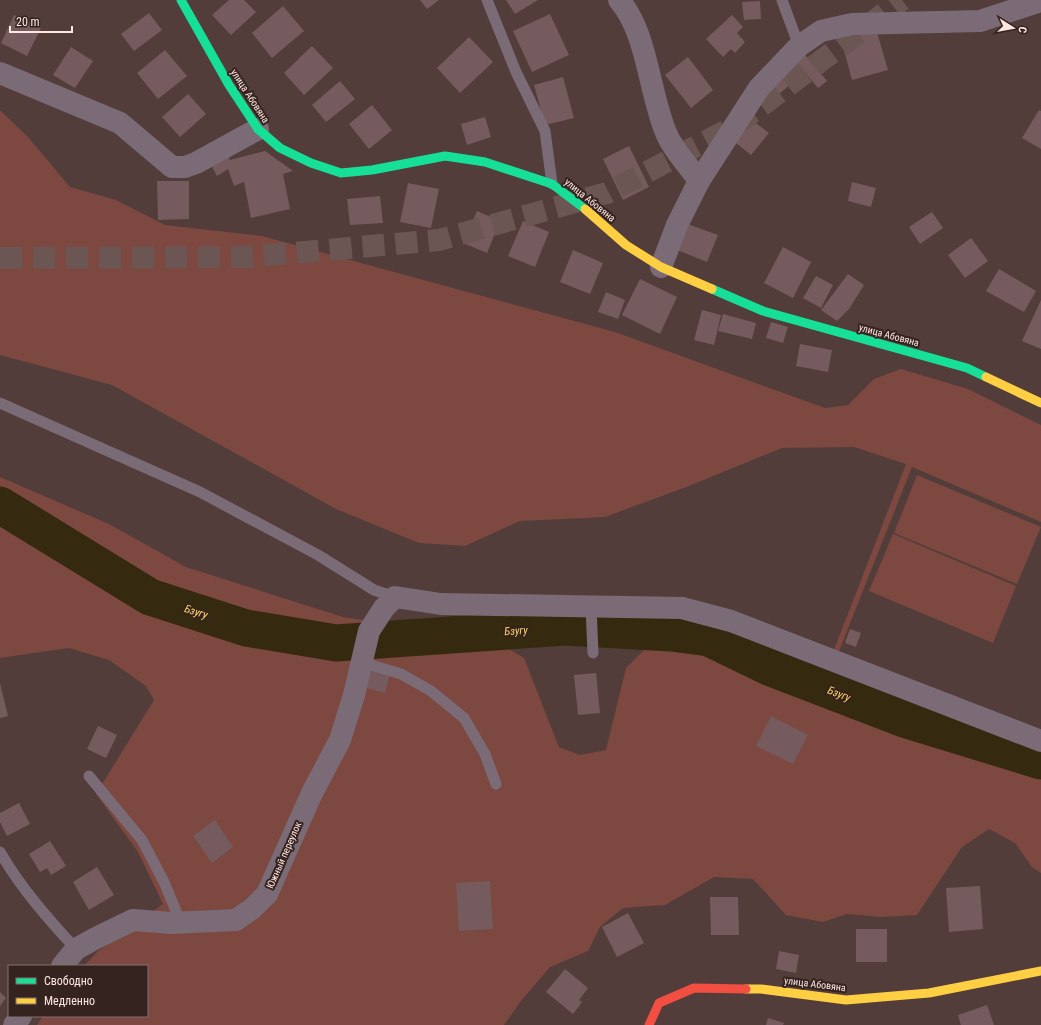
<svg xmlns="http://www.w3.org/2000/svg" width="1041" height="1025" font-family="'Roboto Condensed',sans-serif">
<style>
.green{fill:#7c4840}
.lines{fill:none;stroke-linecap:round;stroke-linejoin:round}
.river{stroke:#352a10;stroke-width:37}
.building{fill:#755b5d}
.highway-tunnel{stroke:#6c5653;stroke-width:22;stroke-dasharray:22 11;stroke-linecap:butt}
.lane{stroke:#7a6b76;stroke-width:11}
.street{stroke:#7a6b76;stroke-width:22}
.fast{stroke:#16e098;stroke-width:9}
.slow{stroke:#ffcf43;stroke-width:9}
.jam{stroke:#f24e42;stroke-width:9}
.labels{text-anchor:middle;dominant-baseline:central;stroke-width:4;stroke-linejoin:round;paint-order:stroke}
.street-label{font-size:10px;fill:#ffe6e2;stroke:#352320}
.water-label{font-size:11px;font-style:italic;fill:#ffd661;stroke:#352320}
</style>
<rect width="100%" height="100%" fill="#523d3a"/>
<g class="green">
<polygon points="0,110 28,137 70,187 116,200 165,225 262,236 615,332 825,408 848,405 874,379 901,369 968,389 1041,425 1041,522 912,467 828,679 969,731 1041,750 1041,873 1032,867 1015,843 989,829 962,847 917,915 881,917 847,914 823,922 786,915 753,879 714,877 665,905 623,908 600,927 588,951 550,967 521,1001 504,1025 37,1025 43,1016 147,1016 147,966 84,966 98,951 163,904 138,852 96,794 154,700 146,686 109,660 69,648 0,658 0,477 109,524 186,567 343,617 494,640 524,658 559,747 580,755 606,750 626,668 650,644 696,640 823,678 906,464 854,447 782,448 689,486 605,517 520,521 465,546 419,543 336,509 112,385 0,355"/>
<polygon points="917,475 1041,527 1017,584 894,533"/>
<polygon points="893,534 1016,586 993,643 869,591"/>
</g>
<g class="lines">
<polyline class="river" points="0,505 150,597 246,628 336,643 565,627 671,633 709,638 771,668 904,719 1041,761"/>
</g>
<g class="building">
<polygon points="229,0 244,0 256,12 231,35 212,15"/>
<polygon points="420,0 439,0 427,9"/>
<polygon points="506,0 538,0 515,14"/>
<polygon points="760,1 761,19 744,20 742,2"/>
<polygon points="283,6 304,31 272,58 252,33"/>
<polygon points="149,13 162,30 134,51 121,34"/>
<polygon points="550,14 569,55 532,72 513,31"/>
<polygon points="14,15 41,28 27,56 1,43"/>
<polygon points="732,15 743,27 737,33 745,42 735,53 731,49 723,57 706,39"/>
<polygon points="876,29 888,70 852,80 841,39"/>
<polygon points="469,37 493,62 460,93 437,68"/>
<polygon points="312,46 333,68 304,95 284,73"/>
<polygon points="71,47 93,61 75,88 53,75"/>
<polygon points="165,50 187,76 158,99 137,73"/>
<polygon points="803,52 827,81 818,88 805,72 772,100 761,87"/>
<polygon points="688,57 713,90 691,108 665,75"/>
<polygon points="563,77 574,118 545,125 534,85"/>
<polygon points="340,81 355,99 326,122 312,105"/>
<polygon points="188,94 206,114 180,137 162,117"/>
<polygon points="372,105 392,130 369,149 349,124"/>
<polygon points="1039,110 1041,111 1041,149 1022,138"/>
<polygon points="485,117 491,137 467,145 461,124"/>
<polygon points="748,117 769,133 751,155 731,139"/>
<polygon points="629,146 649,187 623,200 603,159"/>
<polygon points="265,151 293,171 283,174 290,209 251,218 244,182 234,186 228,169 217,176 210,163 226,153 230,160"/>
<polygon points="157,181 189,181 189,219 158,220"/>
<polygon points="852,182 876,188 871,207 848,201"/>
<polygon points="408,183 439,189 431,228 400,222"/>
<polygon points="380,196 383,223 350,225 347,199"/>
<polygon points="477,211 500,221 487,253 463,243"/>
<polygon points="932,212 943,228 920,244 909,227"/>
<polygon points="523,221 549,232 535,267 508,256"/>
<polygon points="685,223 718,235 707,262 675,249"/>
<polygon points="971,238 988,261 965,278 948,255"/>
<polygon points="783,247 811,262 793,298 764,283"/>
<polygon points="573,250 603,263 590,294 560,282"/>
<polygon points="999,269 1036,291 1024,312 986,291"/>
<polygon points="848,274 864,285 849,309 837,321 821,310"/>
<polygon points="816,276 833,285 821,308 803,298"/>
<polygon points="640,279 677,297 660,334 622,315"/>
<polygon points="606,292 625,300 618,319 598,312"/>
<polygon points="1041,300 1041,349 1022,341"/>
<polygon points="702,310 721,315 714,345 694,340"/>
<polygon points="723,314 756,323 752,339 718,331"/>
<polygon points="771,322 788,327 783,343 766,338"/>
<polygon points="800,344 832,350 828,372 796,366"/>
<polygon points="850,629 861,633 856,647 845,643"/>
<polygon points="371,668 390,673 385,693 366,688"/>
<polygon points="596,673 600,713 578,715 574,675"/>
<polygon points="0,683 8,716 0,718"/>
<polygon points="771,716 808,735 793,764 756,746"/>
<polygon points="98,726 117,735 106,758 87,749"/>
<polygon points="19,803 30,824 7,836 0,822 0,813"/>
<polygon points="215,820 233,847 212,863 193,836"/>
<polygon points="50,841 66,866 51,875 47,868 40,872 29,854"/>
<polygon points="97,867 114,895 89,910 73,882"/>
<polygon points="490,881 493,929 459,931 456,883"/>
<polygon points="980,886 983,929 949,932 946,888"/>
<polygon points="710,897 738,897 739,935 711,935"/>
<polygon points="628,913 644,943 617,957 602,927"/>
<rect x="856" y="929" width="31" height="33"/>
<polygon points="779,951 799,955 796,973 776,969"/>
<polygon points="565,969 588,988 579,1000 582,1002 573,1014 546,992"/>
<polygon points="0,992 6,998 0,1006"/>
<polygon points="987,1005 994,1025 961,1025 958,1015"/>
<polygon points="768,1018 784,1023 783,1025 766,1025"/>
</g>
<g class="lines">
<polyline class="highway-tunnel" points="0,258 247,257 439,240 607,193 733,127 902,0"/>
<g class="lane">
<polyline points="487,0 516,72 545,131 552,184"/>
<polyline points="782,0 799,46"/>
<polyline points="0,403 200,492 318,555 374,590 395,597"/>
<polyline points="591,607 593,653"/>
<polyline points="361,662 401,674 431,691 464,718 485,754 496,784"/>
<polyline points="89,776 142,840 164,882 181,923"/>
<path d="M 0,852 C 21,888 48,919 76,949"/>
</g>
<g class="street">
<path d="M 619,0 C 648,33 649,95 667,135 C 674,151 689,166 699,181"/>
<polyline points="0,73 120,123 172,167 185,167 196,163 258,129"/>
<polyline points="661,267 677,225 699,181 759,88 799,46 821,31 852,24 980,21 1041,1"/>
<polyline points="62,966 76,949 96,938 133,920 171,923 236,920 253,908 267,894 312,793 340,740 354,695 369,631 384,608 395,597 441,604 682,608 731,621 1041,741"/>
<polyline points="14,1025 21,1016"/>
</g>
<g class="fast">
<polyline points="181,0 229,85 258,129 280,148 311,163 341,173 372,170 445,156 485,162 552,184 585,209"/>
<polyline points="712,289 763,311 967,368 986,377"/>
</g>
<g class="slow">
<polyline points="585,209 626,245 661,267 712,289"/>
<polyline points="986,377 1041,403"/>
<polyline points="746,989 761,989 846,1000 929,993 1041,971"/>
</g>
<polyline class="jam" points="649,1025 659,1003 694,988 746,989"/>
</g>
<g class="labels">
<g class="street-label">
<text transform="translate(250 96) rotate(57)">улица Абовяна</text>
<text transform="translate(590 200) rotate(39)">улица Абовяна</text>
<text transform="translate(889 335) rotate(15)">улица Абовяна</text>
<text transform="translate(284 855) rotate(-66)">Южный переулок</text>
<text transform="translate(815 984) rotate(7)">улица Абовяна</text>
</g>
<g class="water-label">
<text transform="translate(196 612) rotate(18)">Бзугу</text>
<text transform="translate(516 631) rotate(-4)">Бзугу</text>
<text transform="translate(839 694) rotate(21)">Бзугу</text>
</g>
</g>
<rect x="8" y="965" width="140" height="52" fill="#352320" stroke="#86716e"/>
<rect x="16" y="978" width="20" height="6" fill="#16e098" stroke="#86716e"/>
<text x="44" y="985" font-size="12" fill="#ffe6e2">Свободно</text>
<rect x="16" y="998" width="20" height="6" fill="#ffcf43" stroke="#86716e"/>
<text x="44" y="1005" font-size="12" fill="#ffe6e2">Медленно</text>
<g transform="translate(1013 28) rotate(101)" stroke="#352320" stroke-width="3" paint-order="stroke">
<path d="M0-3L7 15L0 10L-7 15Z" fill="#ffe6e2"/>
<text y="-6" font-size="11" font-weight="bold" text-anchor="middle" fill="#ffe6e2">С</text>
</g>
<path d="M10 26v6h62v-6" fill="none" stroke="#ffe6e2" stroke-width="2"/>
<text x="16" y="26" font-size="12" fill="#ffe6e2" stroke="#352320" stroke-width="3" paint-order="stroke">20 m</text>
</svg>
